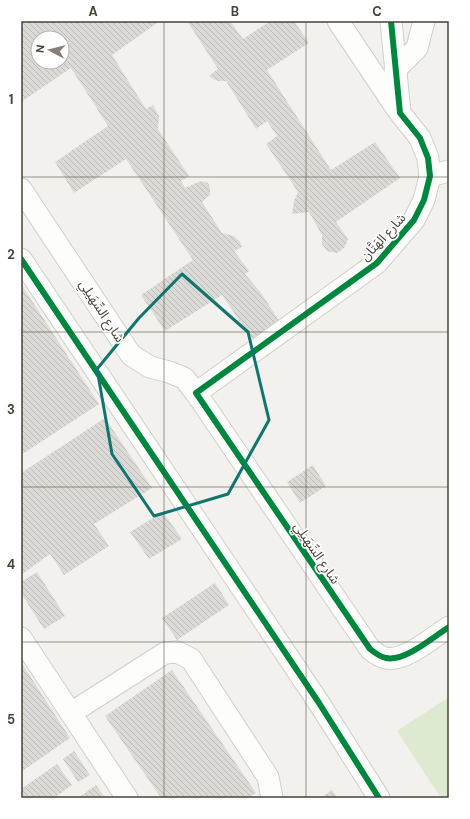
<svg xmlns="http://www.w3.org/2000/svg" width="470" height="819" font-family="'DM Sans','Noto Sans Arabic',sans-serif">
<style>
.garden{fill:#deeacf}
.building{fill:url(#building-back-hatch);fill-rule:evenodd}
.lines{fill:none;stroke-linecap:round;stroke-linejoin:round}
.minor-casing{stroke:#d0cfcb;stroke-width:23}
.minor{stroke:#fdfdfc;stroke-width:21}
.cycleway-casing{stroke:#fff;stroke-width:8}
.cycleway{stroke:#00873e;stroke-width:6}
.marked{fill:none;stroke:#0f766e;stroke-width:3;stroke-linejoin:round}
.grid{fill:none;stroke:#484339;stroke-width:1;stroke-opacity:0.55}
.labels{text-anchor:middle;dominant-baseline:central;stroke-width:3.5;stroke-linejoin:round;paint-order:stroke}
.street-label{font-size:13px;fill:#484339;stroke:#fff}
.neatline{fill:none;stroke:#484339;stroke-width:1.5}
.grid-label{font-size:13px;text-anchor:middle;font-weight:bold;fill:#484339}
</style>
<defs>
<pattern id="building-back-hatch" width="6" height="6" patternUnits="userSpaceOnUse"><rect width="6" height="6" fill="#dcdad6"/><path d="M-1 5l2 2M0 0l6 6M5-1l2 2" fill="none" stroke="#bebcb8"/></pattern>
</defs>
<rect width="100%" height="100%" fill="#f2f1ed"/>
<polygon class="garden" points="449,697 449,798 441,798 397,731"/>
<g class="building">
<path d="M 21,21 L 160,21 L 112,55 L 146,109 L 153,105 L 159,116 L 158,129 L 189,176 L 181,181 L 185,188 L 201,181 L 208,183 L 210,187 L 210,195 L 202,202 L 222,233 L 234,236 L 240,242 L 242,247 L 234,251 L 249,271 L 245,274 L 261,293 L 285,330 L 258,348 L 222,295 L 165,331 L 141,295 L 193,260 L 126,159 L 74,193 L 55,162 L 108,126 L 71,68 L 21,102 ZM 38,38 L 62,38 L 62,62 L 38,62 Z"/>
<polygon points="187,21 230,21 243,39 270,21 294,21 309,43 267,70 331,170 375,142 400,178 336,222 348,239 344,248 337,253 327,251 322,244 322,235 309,212 292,214 294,201 298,192 266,144 277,136 267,121 256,129 226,81 217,81 209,76 218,69"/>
<polygon points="21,284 99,404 21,455"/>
<polygon points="105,418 152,488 94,524 109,546 64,575 50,554 21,575 21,473"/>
<polygon points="313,465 326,486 300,503 287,482"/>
<polygon points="163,512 182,539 149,559 130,532"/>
<polygon points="37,572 65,616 44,629 21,593 21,582"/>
<polygon points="215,583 229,605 177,640 162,618"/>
<polygon points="23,665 70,738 21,772 21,667"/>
<polygon points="172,670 256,793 248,798 161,798 105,716"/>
<polygon points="74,751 90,775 78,782 63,759"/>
<polygon points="57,764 72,785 54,798 21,798 21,789"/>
<polygon points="96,785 105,798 78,798"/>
<polygon points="332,790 338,798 321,798"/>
</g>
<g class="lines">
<defs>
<g id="minor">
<polyline points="338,21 397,109"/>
<polyline points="395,70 417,48 424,21"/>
<polyline points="430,176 449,171"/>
<path d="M 21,189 L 131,355 L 150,367 L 169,372 L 184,378 L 196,393 L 370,649 C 375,653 380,657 386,658 C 405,662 433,637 449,627"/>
<polyline points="21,259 319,703 379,798"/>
<polyline points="196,393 377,263 414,220 424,200 430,176 428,158 420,138 400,113 391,21"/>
<polyline points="21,638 127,798"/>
<polyline points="71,713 165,653 177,652 191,659 268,777 272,798"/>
</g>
</defs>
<use href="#minor" class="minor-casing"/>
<use href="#minor" class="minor"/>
<defs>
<g id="cycleway">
<path d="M 391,21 L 400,113 L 420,138 L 428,158 L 430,176 L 424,200 L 414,220 L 377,263 L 196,393 L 370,649 C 375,653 380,657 386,658 C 405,662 433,637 449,627"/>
<polyline points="21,259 319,703 379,798"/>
</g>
</defs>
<use href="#cycleway" class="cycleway-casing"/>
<use href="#cycleway" class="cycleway"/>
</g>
<path class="marked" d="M 182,274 L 248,332 L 269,420 L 228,494 L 154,516 L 112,454 L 97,369 L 139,318 Z"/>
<path class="grid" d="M 164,21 L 164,798M 306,21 L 306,798M 21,177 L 449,177M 21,332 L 449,332M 21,487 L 449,487M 21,642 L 449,642"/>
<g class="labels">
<g class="street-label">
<text transform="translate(383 237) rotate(-47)">شارع الهَتَّان</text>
<text transform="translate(102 311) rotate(57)">شارع السِّهَيلِي</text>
<text transform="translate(317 553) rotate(56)">شارع السِّهَيلِي</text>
</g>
</g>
<rect width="470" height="819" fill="none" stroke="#ffffff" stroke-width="44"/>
<g transform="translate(50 50) rotate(277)"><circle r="19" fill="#ffffff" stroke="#b6b4b0"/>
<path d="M0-3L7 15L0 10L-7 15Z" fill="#848078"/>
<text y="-6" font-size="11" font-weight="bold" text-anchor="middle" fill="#484339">N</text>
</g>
<rect x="22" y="22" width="426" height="775" class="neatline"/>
<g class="grid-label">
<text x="93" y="16">A</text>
<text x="235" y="16">B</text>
<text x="377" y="16">C</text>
<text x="11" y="104">1</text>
<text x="11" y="259">2</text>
<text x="11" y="414">3</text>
<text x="11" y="569">4</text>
<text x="11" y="724">5</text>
</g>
</svg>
